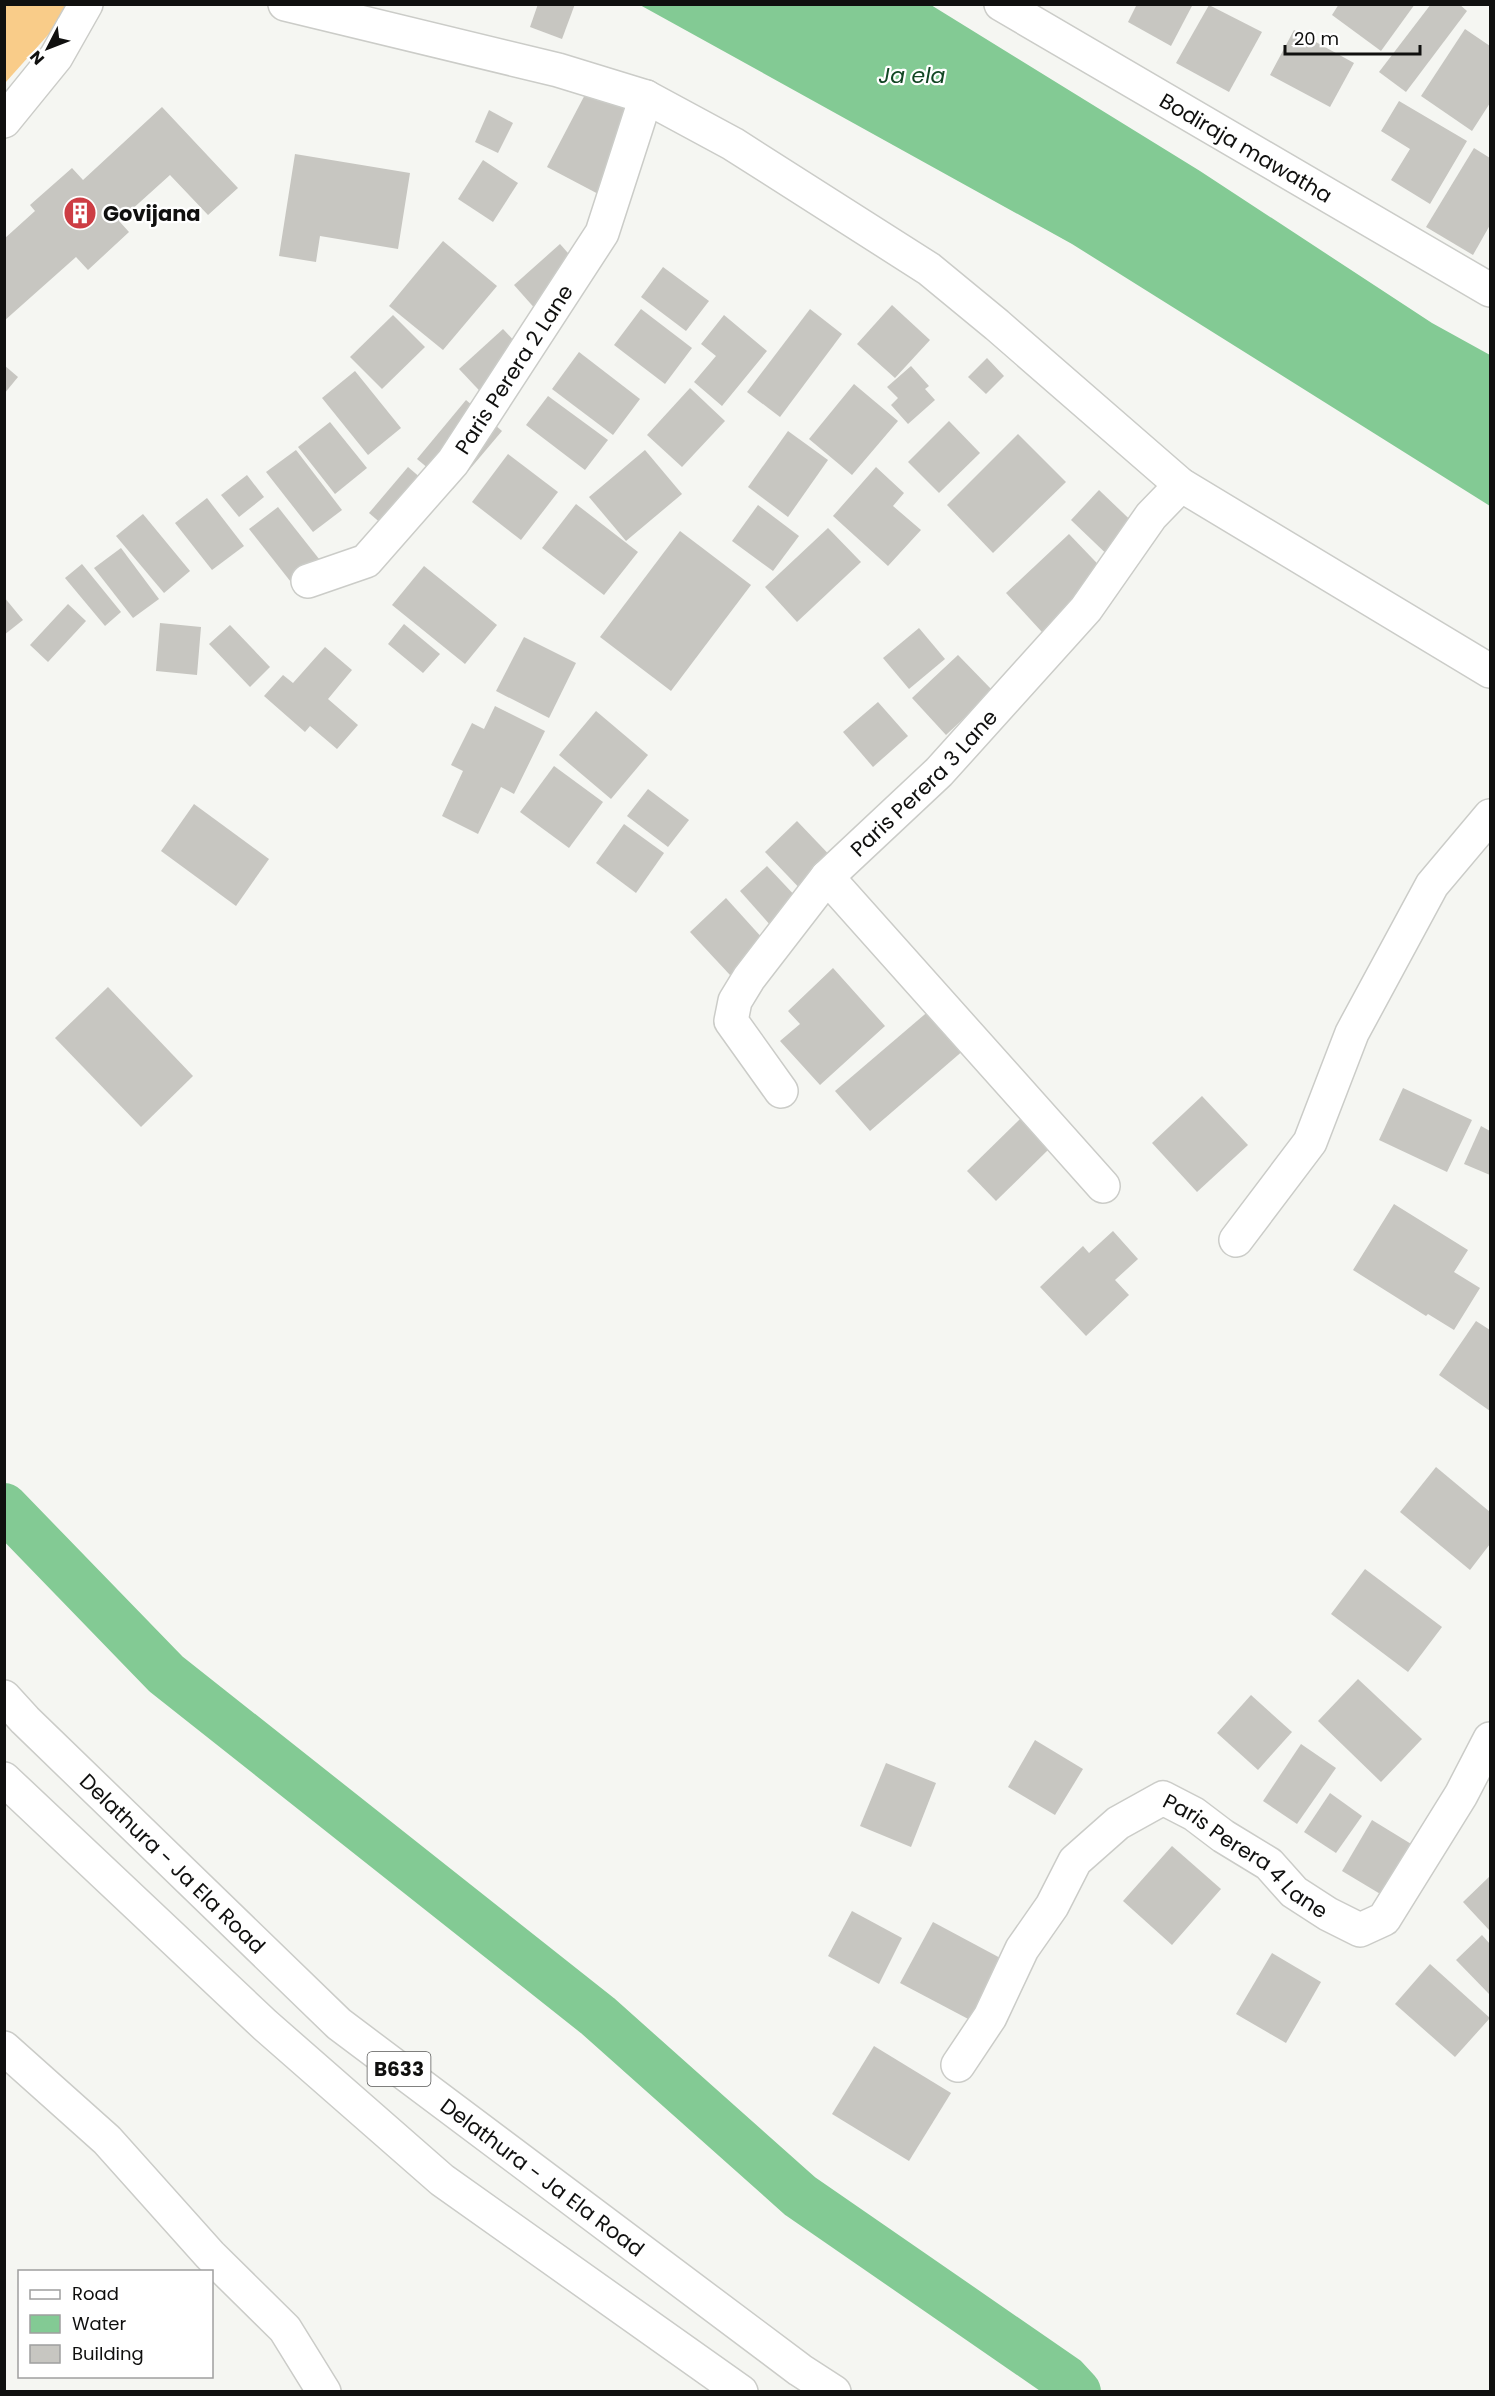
<svg xmlns="http://www.w3.org/2000/svg" width="1495" height="2396" font-family="Poppins,sans-serif">
<style>
.park{fill:#f9cc89}
.water{fill:#83ca94}
.lines{fill:none;stroke-linecap:round;stroke-linejoin:round}
.canal{stroke:#83ca94;stroke-width:48}
.building{fill:#c7c6c1}
.minor-casing{stroke:#cbccc8;stroke-width:36}
.tertiary-casing{stroke:#cbccc8;stroke-width:36}
.primary-casing{stroke:#cbccc8;stroke-width:36}
.minor{stroke:#fff;stroke-width:33}
.tertiary{stroke:#fff;stroke-width:33}
.primary{stroke:#fff;stroke-width:33}
.labels{text-anchor:middle;dominant-baseline:central;stroke-width:4.5;stroke-linejoin:round;paint-order:stroke}
.shield{fill:#fff;stroke:#585857;stroke-width:1.5}
.shield-label{font-size:20px;font-weight:bold;fill:#10100f}
.street-label{font-size:21px;fill:#10100f;stroke:#fff}
.poi-label{font-size:21px;font-weight:bold;fill:#10100f;stroke:#fff;text-anchor:start}
.water-label{font-size:22px;font-style:italic;fill:#114623;stroke:#fff}
</style>
<rect width="100%" height="100%" fill="#f5f6f2"/>
<polygon class="park" points="5,5 66,5 65,16 5,83"/>
<polygon class="water" points="640,5 931,5 1200,171 1432,323 1490,355 1490,506 1072,244"/>
<g class="lines">
<polyline class="canal" points="4,1507 166,1674 598,2016 800,2196 1065,2379 1077,2392"/>
</g>
<g class="building">
<polygon points="538,4 575,4 562,39 530,27"/>
<polygon points="1137,4 1193,4 1171,46 1128,22"/>
<polygon points="1339,4 1415,4 1381,51 1332,15"/>
<polygon points="1431,4 1459,4 1467,11 1406,92 1379,72"/>
<polygon points="1209,5 1262,32 1229,92 1176,63"/>
<polygon points="1465,29 1490,46 1490,103 1472,131 1421,96"/>
<polygon points="1294,30 1354,63 1330,107 1270,75"/>
<polygon points="589,87 645,117 604,197 547,167"/>
<polygon points="1399,101 1467,141 1430,204 1391,180 1410,149 1381,131"/>
<polygon points="162,107 238,188 208,215 170,175 119,221 129,232 88,270 76,257 4,321 4,239 35,211 30,205 72,168 83,180"/>
<polygon points="489,110 513,123 498,153 475,142"/>
<polygon points="1474,148 1490,158 1490,225 1473,255 1426,227"/>
<polygon points="295,154 410,173 398,249 320,236 316,262 279,256"/>
<polygon points="483,160 518,183 493,222 458,199"/>
<polygon points="443,241 497,286 443,350 389,306"/>
<polygon points="560,244 592,280 546,321 514,285"/>
<polygon points="663,267 709,301 686,331 641,297"/>
<polygon points="892,305 930,340 895,378 857,344"/>
<polygon points="641,309 692,348 665,384 614,345"/>
<polygon points="810,309 842,334 780,417 747,392"/>
<polygon points="393,315 425,347 382,389 350,357"/>
<polygon points="724,315 767,351 722,406 694,382 716,356 701,344"/>
<polygon points="503,329 536,364 492,404 459,369"/>
<polygon points="579,352 640,399 613,435 552,389"/>
<polygon points="987,358 1004,376 986,394 968,377"/>
<polygon points="4,365 18,377 4,394"/>
<polygon points="911,366 929,386 925,389 935,400 908,424 891,405 898,398 887,387"/>
<polygon points="355,371 401,428 368,455 322,398"/>
<polygon points="854,384 898,421 852,475 809,439"/>
<polygon points="690,388 725,421 682,467 647,435"/>
<polygon points="548,396 608,440 585,470 526,425"/>
<polygon points="466,400 502,431 453,489 417,459"/>
<polygon points="949,421 980,453 939,493 908,462"/>
<polygon points="330,422 367,468 335,494 298,447"/>
<polygon points="788,431 828,460 788,517 748,487"/>
<polygon points="1018,434 1066,482 993,553 947,505"/>
<polygon points="296,450 342,510 313,532 266,472"/>
<polygon points="645,450 682,494 626,541 589,497"/>
<polygon points="508,454 558,492 521,540 472,502"/>
<polygon points="408,467 443,497 404,543 369,513"/>
<polygon points="876,467 904,493 893,506 921,530 888,566 833,516"/>
<polygon points="247,475 264,497 239,517 221,495"/>
<polygon points="1099,490 1145,534 1116,563 1071,520"/>
<polygon points="207,498 244,546 212,570 175,523"/>
<polygon points="576,504 638,552 604,595 542,548"/>
<polygon points="758,505 799,536 773,571 732,541"/>
<polygon points="278,507 327,569 298,591 249,529"/>
<polygon points="143,514 190,571 164,593 116,536"/>
<polygon points="828,528 861,562 797,622 765,587"/>
<polygon points="680,531 751,585 671,691 600,637"/>
<polygon points="1069,534 1116,583 1052,643 1006,593"/>
<polygon points="121,548 159,599 133,618 94,568"/>
<polygon points="82,564 121,612 105,626 65,578"/>
<polygon points="424,566 497,625 465,664 392,605"/>
<polygon points="4,597 23,620 4,635"/>
<polygon points="68,604 86,621 48,662 30,645"/>
<polygon points="160,623 201,627 197,675 156,671"/>
<polygon points="404,624 440,654 423,673 388,644"/>
<polygon points="230,625 270,667 250,687 209,644"/>
<polygon points="919,628 945,659 909,689 883,658"/>
<polygon points="524,637 576,663 549,718 496,691"/>
<polygon points="325,647 352,670 328,699 358,725 337,749 310,726 305,732 264,696 283,675 293,683"/>
<polygon points="958,655 993,691 946,735 912,698"/>
<polygon points="878,702 908,736 873,767 843,732"/>
<polygon points="495,706 545,731 514,794 501,787 478,834 442,816 463,771 451,765 472,723 484,729"/>
<polygon points="596,711 648,755 611,799 559,755"/>
<polygon points="554,766 603,802 569,848 520,812"/>
<polygon points="648,789 689,820 668,847 627,816"/>
<polygon points="194,804 269,859 236,906 161,851"/>
<polygon points="797,821 839,865 807,896 765,852"/>
<polygon points="624,824 664,853 636,893 596,863"/>
<polygon points="767,866 799,900 771,926 740,891"/>
<polygon points="726,898 765,941 730,975 690,932"/>
<polygon points="833,968 885,1026 820,1085 780,1041 800,1024 788,1011"/>
<polygon points="108,987 193,1076 141,1127 55,1038"/>
<polygon points="931,1009 965,1049 870,1131 835,1091"/>
<polygon points="1403,1088 1472,1120 1447,1172 1379,1140"/>
<polygon points="1202,1096 1248,1145 1197,1192 1152,1143"/>
<polygon points="1020,1119 1049,1149 996,1201 967,1171"/>
<polygon points="1481,1126 1490,1131 1490,1175 1464,1164"/>
<polygon points="1394,1204 1468,1250 1454,1272 1480,1288 1454,1330 1428,1314 1426,1316 1353,1270"/>
<polygon points="1113,1231 1138,1259 1115,1280 1129,1295 1086,1336 1040,1287 1083,1246 1089,1253"/>
<polygon points="1476,1321 1490,1330 1490,1411 1439,1375"/>
<polygon points="1436,1467 1490,1512 1490,1544 1470,1570 1400,1512"/>
<polygon points="1365,1569 1442,1627 1408,1672 1331,1614"/>
<polygon points="1358,1679 1422,1739 1381,1782 1318,1721"/>
<polygon points="1251,1695 1292,1732 1258,1770 1217,1733"/>
<polygon points="1035,1740 1083,1769 1055,1815 1008,1787"/>
<polygon points="1301,1744 1336,1768 1297,1824 1263,1801"/>
<polygon points="886,1763 936,1783 911,1847 860,1826"/>
<polygon points="1330,1793 1362,1816 1336,1853 1304,1832"/>
<polygon points="1372,1820 1421,1850 1392,1901 1342,1871"/>
<polygon points="1172,1846 1221,1889 1172,1945 1123,1901"/>
<polygon points="1490,1876 1490,1931 1463,1902"/>
<polygon points="852,1911 902,1938 879,1984 828,1956"/>
<polygon points="933,1922 1004,1960 972,2021 900,1983"/>
<polygon points="1482,1935 1490,1944 1490,1995 1456,1960"/>
<polygon points="1272,1953 1321,1982 1286,2043 1236,2014"/>
<polygon points="1430,1964 1490,2018 1455,2057 1395,2004"/>
<polygon points="874,2046 951,2093 909,2161 832,2114"/>
</g>
<g class="lines">
<defs>
<g id="minor">
<path id="s1" d="M 1001,4 L 1490,290"/>
<polyline points="4,121 56,57 86,4"/>
<path id="s2" d="M 308,581 L 366,561 L 453,462 L 602,233 L 646,97"/>
<polyline points="827,877 1103,1186"/>
<path id="s3" d="M 781,1091 L 731,1021 L 735,1001 L 749,978 L 827,877 L 939,772 L 1086,609 L 1151,516 L 1181,485"/>
<polyline points="1236,1240 1310,1142 1352,1033 1432,885 1490,816"/>
<polyline points="4,2048 107,2140 210,2255 285,2329 324,2392"/>
<path id="s4" d="M 958,2065 L 990,2017 L 1022,1949 L 1052,1906 L 1075,1861 L 1118,1823 L 1163,1798 L 1194,1814 L 1223,1836 L 1269,1864 L 1294,1892 L 1328,1914 L 1360,1930 L 1384,1919 L 1461,1795 L 1490,1739"/>
</g>
<polyline id="tertiary" points="285,4 558,70 646,97 733,144 929,269 997,325 1181,485 1490,671"/>
<g id="primary">
<path id="s5" d="M 4,1697 L 25,1720 L 339,2024 L 800,2370 L 834,2392"/>
<polyline points="4,1779 265,2025 442,2180 741,2392"/>
</g>
</defs>
<use href="#minor" class="minor-casing"/>
<use href="#tertiary" class="tertiary-casing"/>
<use href="#primary" class="primary-casing"/>
<use href="#minor" class="minor"/>
<use href="#tertiary" class="tertiary"/>
<use href="#primary" class="primary"/>
</g>
<defs>
<symbol id="building-disc" viewBox="-11 -11 22 22"><circle r="9.5" fill="#cd3d44" stroke="#fff"/><path d="M-4-6H4V6H1V3H-1V6H-4ZM-2.5-4.3h1.7v1.8h-1.7ZM.8-4.3h1.7v1.8H.8ZM-2.5-1h1.7V.8h-1.7ZM.8-1h1.7V.8H.8Z" fill="#fff"/></symbol>
</defs>
<g fill-rule="evenodd">
<use href="#building-disc" x="61" y="194" width="38" height="38"/>
</g>
<g class="labels">
<rect class="shield" x="367.5" y="2052" width="63" height="34" rx="4.5"/>
<g class="shield-label">
<text x="399" y="2069">B633</text>
</g>
<g class="street-label">
<text stroke="none"><textPath href="#s1" startOffset="284">Bodiraja mawatha</textPath></text>
<text stroke="none"><textPath href="#s2" startOffset="304">Paris Perera 2 Lane</textPath></text>
<text stroke="none"><textPath href="#s3" startOffset="396">Paris Perera 3 Lane</textPath></text>
<text stroke="none"><textPath href="#s4" startOffset="446">Paris Perera 4 Lane</textPath></text>
<text stroke="none"><textPath href="#s5" startOffset="237">Delathura - Ja Ela Road</textPath></text>
<text stroke="none"><textPath href="#s5" startOffset="723">Delathura - Ja Ela Road</textPath></text>
</g>
<g class="poi-label">
<text x="103" y="213">Govijana</text>
</g>
<g class="water-label">
<text x="912" y="75">Ja ela</text>
</g>
</g>
<rect width="1495" height="2396" fill="none" stroke="#10100f" stroke-width="12"/>
<rect x="18" y="2270" width="195" height="108" fill="#ffffff" stroke="#9f9f9f" stroke-width="1.5"/>
<rect x="30" y="2290" width="30" height="9" fill="#ffffff" stroke="#9f9f9f" stroke-width="1.5"/>
<text x="72" y="2300" font-size="18" fill="#10100f">Road</text>
<rect x="30" y="2315" width="30" height="18" fill="#83ca94" stroke="#9f9f9f" stroke-width="1.5"/>
<text x="72" y="2330" font-size="18" fill="#10100f">Water</text>
<rect x="30" y="2345" width="30" height="18" fill="#c7c6c1" stroke="#9f9f9f" stroke-width="1.5"/>
<text x="72" y="2360" font-size="18" fill="#10100f">Building</text>
<g transform="translate(48 48) rotate(228)" stroke="#ffffff" stroke-width="4.5" paint-order="stroke">
<path d="M0-4.5L10 22L0 15L-10 22Z" fill="#10100f"/>
<text y="-9" font-size="16" font-weight="bold" text-anchor="middle" fill="#10100f">N</text>
</g>
<path d="M1285 45v9h135v-9" fill="none" stroke="#10100f" stroke-width="3"/>
<text x="1294" y="45" font-size="18" fill="#10100f" stroke="#ffffff" stroke-width="4.5" paint-order="stroke">20 m</text>
</svg>
